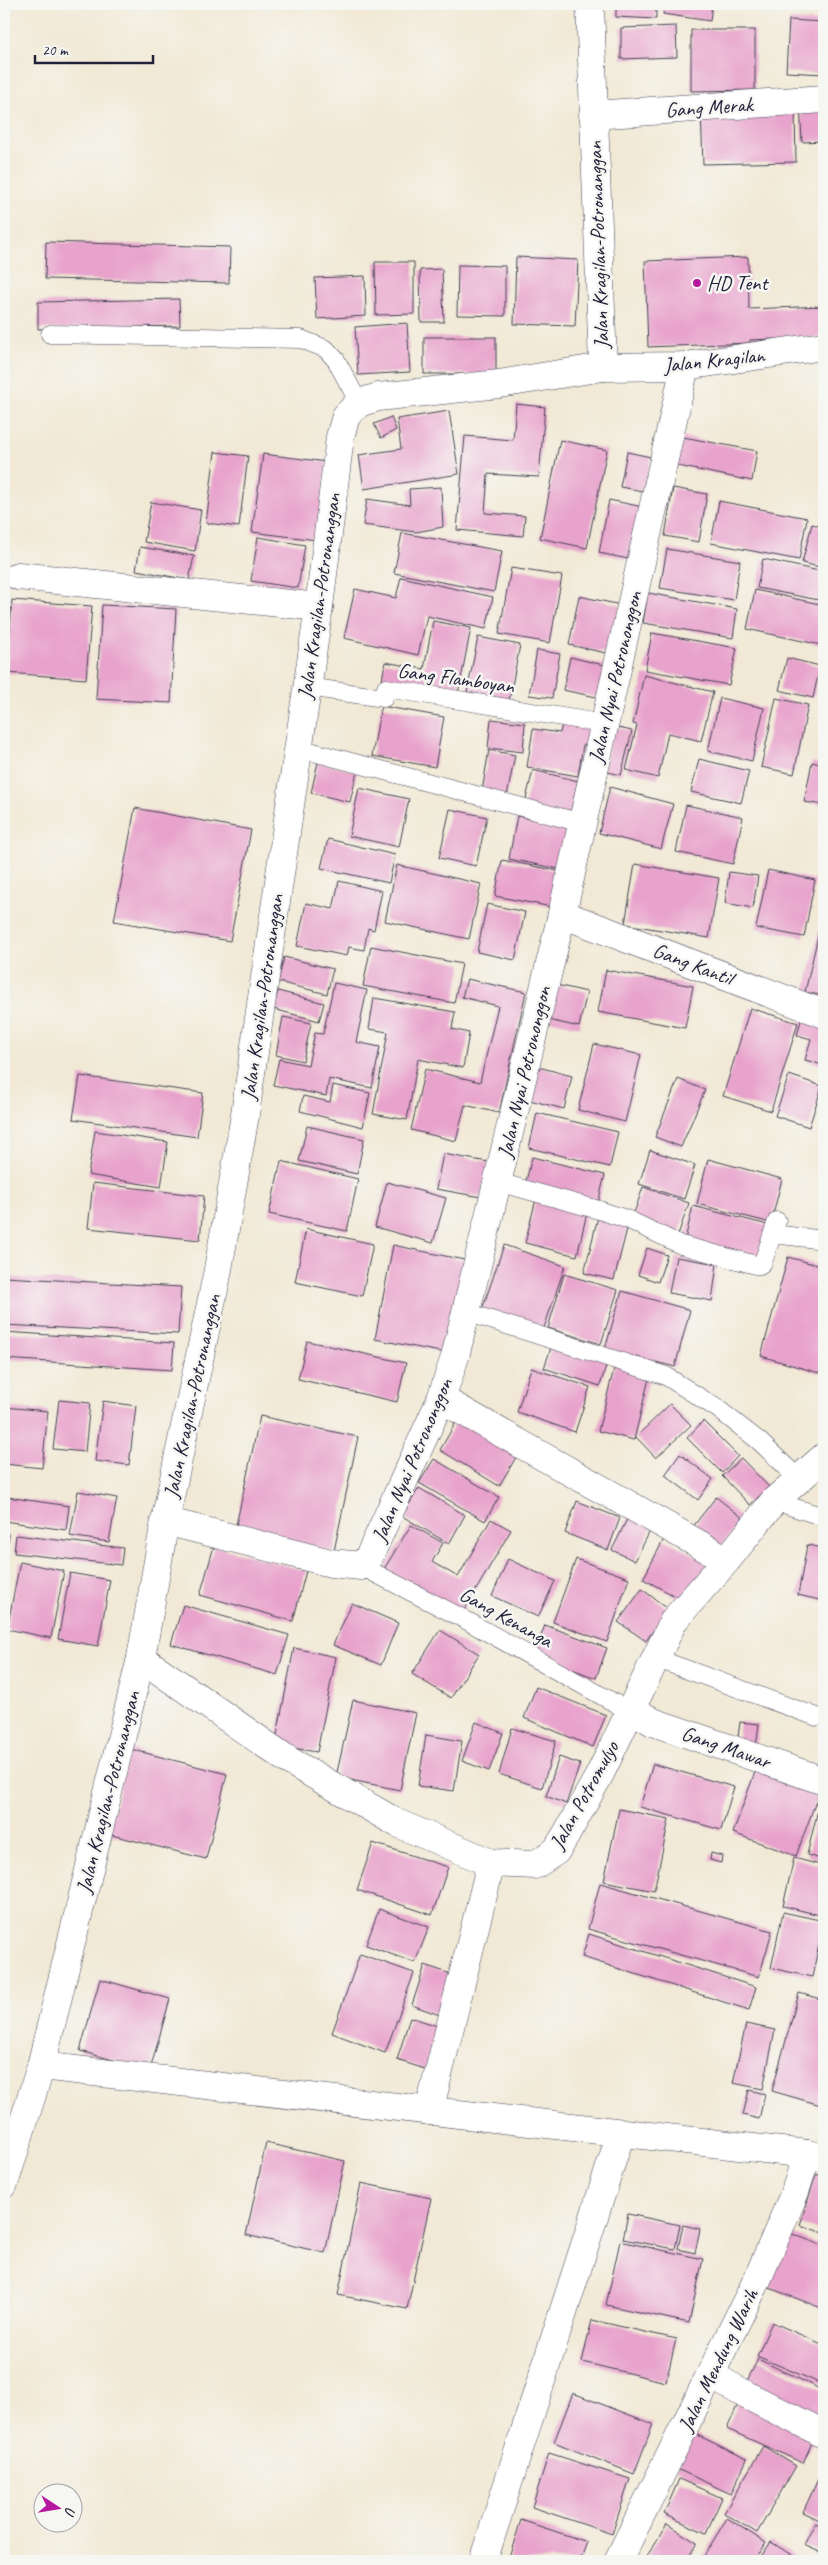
<svg xmlns="http://www.w3.org/2000/svg" width="828" height="2565" font-family="Caveat,sans-serif">
<style>
.building{fill:#e8a3cc}
.lines{fill:none;stroke-linecap:round;stroke-linejoin:round}
.service-casing{stroke:#414052;stroke-width:19}
.minor-casing{stroke:#414052;stroke-width:29}
.service{stroke:#fff;stroke-width:18}
.minor{stroke:#fff;stroke-width:28}
.poi-dot{fill:#b5179e;stroke:#f6f6f2;stroke-width:2}
.labels{text-anchor:middle;dominant-baseline:central;stroke-width:5;stroke-linejoin:round;paint-order:stroke}
.street-label{font-size:21px;fill:#22223b;stroke:#f6f6f2}
.poi-label{font-size:21px;fill:#22223b;stroke:#f6f6f2;text-anchor:start}
</style>
<rect width="100%" height="100%" fill="#f6f6f2"/>
<filter id="ink" filterUnits="userSpaceOnUse"><feTurbulence type="fractalNoise" baseFrequency=".02" numOctaves="2"/><feDisplacementMap in="SourceGraphic" scale="10" xChannelSelector="R" yChannelSelector="G"/><feConvolveMatrix kernelMatrix="1 2 1 2 8 2 1 2 1" color-interpolation-filters="sRGB"/></filter>
<filter id="wash" filterUnits="userSpaceOnUse"><feTurbulence type="fractalNoise" baseFrequency=".0096" numOctaves="4" result="noise"/><feDisplacementMap in="SourceGraphic" scale="20" xChannelSelector="R" yChannelSelector="G"/><feGaussianBlur stdDeviation="1.12" result="paint"/><feColorMatrix in="noise" values="0 0 0 0 0 0 0 0 0 0 0 0 0 0 0 0 0 1.4 0 .05"/><feComposite in="paint" operator="in"/></filter>
<g filter="url(#wash)">
<rect width="100%" height="100%" fill="#f1e9d5"/>
<g id="blocks">
<g class="building">
<polygon points="616,4 656,4 656,19 616,17"/>
<polygon points="665,4 712,4 710,21 663,14"/>
<rect x="792" y="4" width="32" height="3"/>
<polygon points="789,20 824,22 824,74 786,72"/>
<polygon points="676,26 677,57 621,59 621,28"/>
<polygon points="691,30 755,30 755,90 691,91"/>
<polygon points="824,102 824,141 802,142 800,103"/>
<polygon points="795,109 796,162 703,164 701,111"/>
<polygon points="46,242 230,247 229,283 45,279"/>
<polygon points="516,257 578,260 575,326 514,324"/>
<polygon points="748,257 749,309 824,306 824,337 750,340 750,343 648,347 645,261"/>
<polygon points="375,262 414,262 414,314 376,315"/>
<polygon points="458,265 505,266 505,316 457,315"/>
<polygon points="442,269 444,322 421,322 420,270"/>
<polygon points="365,276 366,316 317,319 315,278"/>
<polygon points="179,299 180,326 38,329 38,302"/>
<polygon points="407,323 410,372 358,375 355,327"/>
<rect x="424" y="337" width="72" height="37"/>
<polygon points="516,404 545,407 539,477 488,474 485,513 525,516 523,536 457,530 465,436 513,440"/>
<polygon points="449,411 459,474 364,489 359,455 401,449 397,419"/>
<polygon points="391,417 396,430 381,438 374,424"/>
<polygon points="678,436 757,451 752,481 673,465"/>
<polygon points="560,440 607,450 587,548 540,538"/>
<polygon points="215,452 248,456 239,527 206,523"/>
<polygon points="627,452 651,457 643,491 620,487"/>
<polygon points="263,454 327,462 317,540 252,532"/>
<polygon points="441,487 443,527 416,532 363,525 367,499 410,505 409,489"/>
<polygon points="673,488 707,494 699,542 665,536"/>
<polygon points="609,500 643,507 633,560 599,553"/>
<polygon points="719,501 807,518 799,560 711,543"/>
<polygon points="151,502 201,510 195,551 144,542"/>
<polygon points="812,524 824,527 824,568 802,563"/>
<polygon points="402,533 502,551 494,592 394,573"/>
<polygon points="258,537 305,545 298,588 251,581"/>
<polygon points="140,547 194,556 189,580 136,570"/>
<polygon points="667,549 740,561 734,600 660,588"/>
<polygon points="763,559 824,572 824,601 757,588"/>
<polygon points="511,568 562,576 550,643 499,634"/>
<polygon points="401,577 493,597 486,629 427,616 418,655 344,638 355,589 396,598"/>
<polygon points="755,590 824,605 824,632 821,645 747,629"/>
<polygon points="648,593 737,609 733,638 643,623"/>
<polygon points="579,596 621,605 611,654 569,645"/>
<polygon points="12,600 92,606 86,679 7,673"/>
<polygon points="102,605 176,609 171,703 96,699"/>
<polygon points="433,621 471,628 458,694 382,681 385,662 424,669"/>
<polygon points="652,633 737,648 729,685 645,670"/>
<polygon points="478,637 520,645 509,701 467,692"/>
<polygon points="537,650 560,654 552,698 529,695"/>
<polygon points="570,657 608,666 601,698 563,690"/>
<polygon points="787,658 820,666 813,698 779,690"/>
<polygon points="644,675 713,692 701,741 668,733 658,778 626,770 637,725 633,724"/>
<polygon points="720,698 764,708 752,761 708,751"/>
<polygon points="776,698 808,705 794,774 761,767"/>
<polygon points="381,706 444,717 435,767 372,756"/>
<polygon points="491,719 525,723 523,752 488,748"/>
<polygon points="563,719 599,726 596,747 583,745 578,776 527,767 533,729 560,733"/>
<polygon points="614,727 632,731 621,775 603,771"/>
<polygon points="489,750 515,755 507,796 482,791"/>
<polygon points="699,759 749,771 741,803 691,792"/>
<polygon points="318,762 357,772 350,802 311,793"/>
<polygon points="812,762 824,765 824,805 804,802"/>
<polygon points="533,770 578,781 569,818 524,807"/>
<polygon points="610,787 673,804 661,849 599,833"/>
<polygon points="359,788 409,799 399,847 349,836"/>
<polygon points="686,805 743,817 733,864 676,852"/>
<polygon points="135,808 251,830 230,941 114,921"/>
<polygon points="450,809 487,817 476,866 439,858"/>
<polygon points="517,816 573,827 564,870 509,859"/>
<polygon points="328,839 395,855 389,883 321,868"/>
<polygon points="502,860 559,871 552,907 495,896"/>
<polygon points="635,864 719,878 709,938 625,924"/>
<polygon points="397,865 481,884 469,939 385,921"/>
<polygon points="768,870 815,880 804,937 756,928"/>
<polygon points="729,872 758,876 753,908 725,903"/>
<polygon points="339,881 382,891 374,930 368,928 364,950 349,947 347,956 297,946 306,903 333,909"/>
<polygon points="487,904 525,912 515,960 477,952"/>
<polygon points="821,923 824,924 824,996 805,992"/>
<polygon points="371,946 462,964 454,1003 363,986"/>
<polygon points="284,957 333,969 327,994 278,982"/>
<polygon points="606,970 693,986 685,1028 598,1012"/>
<polygon points="467,979 526,992 499,1113 465,1105 456,1141 411,1130 425,1069 480,1082 498,1006 462,997"/>
<polygon points="334,983 367,990 356,1042 380,1047 372,1088 329,1079 326,1096 273,1085 279,1059 308,1065 315,1033 323,1034"/>
<polygon points="548,983 587,992 579,1027 540,1018"/>
<polygon points="278,991 324,1003 319,1021 273,1009"/>
<polygon points="374,998 455,1012 452,1029 469,1033 463,1068 418,1059 407,1120 373,1114 388,1032 369,1029"/>
<polygon points="750,1008 798,1023 771,1111 723,1096"/>
<polygon points="283,1017 311,1023 303,1061 276,1055"/>
<polygon points="802,1017 824,1024 823,1065 805,1060 811,1039 797,1035"/>
<polygon points="594,1044 641,1055 625,1122 578,1110"/>
<polygon points="531,1065 572,1076 564,1109 522,1098"/>
<polygon points="789,1075 822,1086 809,1127 775,1116"/>
<polygon points="80,1076 203,1093 197,1137 73,1119"/>
<polygon points="678,1079 705,1090 681,1147 655,1137"/>
<polygon points="333,1085 370,1093 363,1127 300,1111 303,1096 330,1102"/>
<polygon points="537,1113 618,1132 610,1167 529,1148"/>
<polygon points="307,1126 364,1139 357,1174 299,1161"/>
<polygon points="95,1131 168,1142 161,1187 88,1175"/>
<polygon points="650,1150 695,1165 684,1199 639,1184"/>
<polygon points="443,1154 488,1162 481,1197 436,1189"/>
<polygon points="532,1157 605,1175 598,1203 525,1185"/>
<polygon points="708,1159 782,1179 771,1223 697,1204"/>
<polygon points="281,1161 358,1179 347,1231 269,1214"/>
<polygon points="387,1182 446,1198 433,1243 375,1227"/>
<polygon points="93,1183 204,1196 200,1240 88,1228"/>
<polygon points="643,1187 689,1203 678,1235 632,1219"/>
<polygon points="537,1195 588,1208 577,1256 525,1243"/>
<polygon points="693,1206 768,1225 758,1263 684,1244"/>
<polygon points="599,1213 629,1221 614,1280 584,1273"/>
<polygon points="306,1229 373,1244 362,1296 295,1282"/>
<polygon points="393,1245 469,1261 450,1354 375,1339"/>
<polygon points="504,1245 565,1266 542,1334 481,1313"/>
<polygon points="647,1248 667,1255 658,1282 638,1275"/>
<polygon points="676,1257 717,1264 712,1301 669,1293"/>
<polygon points="788,1257 824,1267 824,1363 822,1363 819,1373 761,1356"/>
<polygon points="564,1274 618,1290 601,1344 548,1328"/>
<polygon points="4,1277 181,1287 178,1334 4,1325"/>
<polygon points="622,1291 690,1310 675,1367 605,1349"/>
<polygon points="4,1332 174,1343 172,1370 4,1359"/>
<polygon points="307,1341 406,1363 397,1402 298,1379"/>
<polygon points="553,1342 608,1360 600,1386 544,1368"/>
<polygon points="616,1361 651,1370 634,1440 598,1431"/>
<polygon points="531,1368 590,1387 575,1432 517,1412"/>
<polygon points="59,1400 90,1403 85,1452 53,1449"/>
<polygon points="103,1401 136,1406 129,1465 95,1461"/>
<polygon points="670,1404 691,1425 656,1458 636,1437"/>
<polygon points="4,1407 48,1411 42,1468 4,1464"/>
<polygon points="461,1413 521,1449 499,1486 440,1450"/>
<polygon points="260,1416 358,1437 334,1551 235,1530"/>
<polygon points="703,1421 738,1456 722,1473 687,1438"/>
<polygon points="680,1454 713,1479 698,1500 665,1475"/>
<polygon points="741,1458 769,1487 750,1505 722,1476"/>
<polygon points="434,1459 499,1497 485,1521 419,1483"/>
<polygon points="419,1488 465,1515 449,1544 402,1516"/>
<polygon points="78,1491 117,1498 109,1542 70,1536"/>
<polygon points="7,1497 69,1506 66,1530 4,1521"/>
<polygon points="716,1497 743,1518 718,1549 692,1528"/>
<polygon points="577,1501 620,1518 608,1550 565,1533"/>
<polygon points="631,1511 654,1523 635,1561 612,1550"/>
<polygon points="491,1519 511,1530 462,1614 384,1569 411,1525 443,1543 432,1562 458,1577"/>
<polygon points="4,1534 9,1535 5,1559 4,1559"/>
<polygon points="16,1535 123,1548 121,1565 14,1553"/>
<polygon points="664,1539 710,1563 688,1603 643,1579"/>
<polygon points="807,1545 824,1548 824,1601 798,1595"/>
<polygon points="214,1546 306,1571 293,1621 200,1595"/>
<polygon points="508,1559 555,1581 538,1617 492,1596"/>
<polygon points="576,1559 629,1578 607,1642 553,1622"/>
<polygon points="20,1562 64,1571 51,1638 7,1629"/>
<polygon points="70,1573 110,1580 98,1646 58,1639"/>
<polygon points="642,1589 668,1609 646,1641 618,1622"/>
<polygon points="352,1603 398,1623 381,1665 333,1645"/>
<polygon points="183,1605 289,1635 277,1675 171,1644"/>
<polygon points="545,1625 607,1648 596,1678 534,1655"/>
<polygon points="440,1630 479,1654 451,1698 412,1674"/>
<polygon points="294,1648 336,1657 317,1752 275,1745"/>
<polygon points="536,1687 606,1715 593,1747 524,1718"/>
<polygon points="353,1700 416,1713 400,1790 336,1777"/>
<polygon points="476,1722 503,1733 489,1771 462,1761"/>
<polygon points="740,1722 759,1724 756,1747 737,1745"/>
<polygon points="512,1728 556,1741 542,1788 499,1774"/>
<polygon points="426,1735 462,1741 454,1791 418,1786"/>
<polygon points="130,1749 227,1774 206,1859 108,1834"/>
<polygon points="559,1757 580,1764 566,1804 546,1796"/>
<polygon points="653,1764 734,1787 721,1830 640,1807"/>
<polygon points="756,1769 819,1793 796,1856 733,1833"/>
<polygon points="619,1809 669,1819 654,1891 604,1881"/>
<polygon points="818,1809 824,1811 824,1860 807,1855"/>
<polygon points="373,1843 448,1867 432,1915 357,1890"/>
<polygon points="711,1853 722,1856 721,1863 710,1860"/>
<polygon points="794,1858 824,1866 824,1916 783,1906"/>
<polygon points="600,1883 772,1931 759,1977 588,1929"/>
<polygon points="379,1909 429,1927 415,1963 366,1945"/>
<polygon points="783,1912 824,1921 812,1977 771,1968"/>
<polygon points="589,1934 756,1987 749,2010 582,1957"/>
<polygon points="360,1954 414,1973 385,2053 332,2033"/>
<polygon points="425,1965 459,1977 445,2017 412,2005"/>
<polygon points="100,1979 170,1999 150,2070 80,2051"/>
<polygon points="799,1993 824,2000 824,2106 772,2091"/>
<polygon points="410,2017 444,2028 431,2071 397,2060"/>
<polygon points="746,2024 775,2030 763,2089 733,2083"/>
<polygon points="749,2090 765,2094 759,2119 743,2115"/>
<polygon points="266,2143 345,2161 325,2253 246,2235"/>
<polygon points="816,2174 824,2177 824,2233 800,2225"/>
<polygon points="361,2183 431,2198 407,2309 338,2295"/>
<polygon points="628,2214 680,2225 675,2249 623,2239"/>
<polygon points="683,2225 700,2229 695,2253 678,2249"/>
<polygon points="787,2232 824,2246 824,2309 767,2287"/>
<polygon points="620,2241 703,2259 689,2323 606,2305"/>
<polygon points="592,2320 676,2339 666,2382 582,2362"/>
<polygon points="772,2322 824,2345 824,2385 757,2356"/>
<polygon points="758,2359 824,2391 824,2427 743,2389"/>
<polygon points="573,2393 653,2424 634,2474 554,2442"/>
<polygon points="741,2397 817,2431 803,2463 727,2429"/>
<polygon points="693,2433 747,2459 731,2494 677,2469"/>
<polygon points="763,2446 796,2466 757,2533 724,2513"/>
<polygon points="549,2453 630,2479 612,2534 532,2507"/>
<polygon points="824,2466 824,2522 803,2512"/>
<polygon points="679,2479 722,2498 706,2533 664,2514"/>
<polygon points="727,2518 766,2543 755,2561 701,2561"/>
<polygon points="521,2520 587,2542 580,2561 508,2561"/>
<polygon points="815,2523 824,2527 824,2554 804,2545"/>
<polygon points="667,2524 697,2543 686,2561 644,2561"/>
<polygon points="771,2542 801,2561 758,2561"/>
</g>
</g>
</g>
<g filter="url(#ink)">
<use href="#blocks" fill-opacity="0" stroke="#414052" stroke-width="1"/>
<g class="lines">
<defs>
<g id="service">
<polyline points="50,334 301,339 326,349 336,360 359,403"/>
<polyline points="307,687 384,698 386,688 605,724"/>
<polyline points="298,748 582,823"/>
<polyline points="498,1182 599,1210 629,1220 681,1245 756,1265 760,1265 763,1262 777,1221"/>
<polyline points="773,1234 824,1240"/>
<polyline points="466,1312 666,1376 718,1409 759,1441 799,1479"/>
<polyline points="774,1501 824,1517"/>
<polyline points="361,1566 462,1618 629,1711"/>
<polyline points="655,1658 817,1717"/>
</g>
<g id="minor">
<polyline points="593,115 824,99"/>
<polyline points="603,367 685,366 824,346"/>
<polyline points="18,576 319,607"/>
<polyline points="562,914 824,1014"/>
<polyline points="441,1399 727,1560"/>
<polyline points="165,1521 331,1563 361,1566 369,1557 441,1399 455,1357 562,914 685,366"/>
<polyline points="141,1658 288,1760 397,1823 491,1863 535,1865 556,1851 566,1835 600,1774 674,1620 727,1560 774,1501 824,1457"/>
<polyline points="630,1708 653,1722 824,1781"/>
<polyline points="41,2066 807,2154 824,2158"/>
<polyline points="429,2111 491,1863"/>
<polyline points="4,2184 41,2066 141,1658 165,1521 217,1275 244,1121 319,607 340,437 346,416 359,403 378,397 499,384 603,367 590,4"/>
<polyline points="711,2375 748,2396 824,2434"/>
<polyline points="483,2561 621,2133"/>
<polyline points="618,2561 757,2280 795,2192 807,2154"/>
</g>
</defs>
<use href="#service" class="service-casing"/>
<use href="#minor" class="minor-casing"/>
<use href="#service" class="service"/>
<use href="#minor" class="minor"/>
</g>
</g>
<circle class="poi-dot" cx="697" cy="283" r="5"/>
<g class="labels">
<g class="street-label">
<text transform="translate(709 107) rotate(-4)">Gang Merak</text>
<text transform="translate(598 245) rotate(-92)">Jalan Kragilan-Potronanggan</text>
<text transform="translate(714 360) rotate(-6)">Jalan Kragilan</text>
<text transform="translate(319 596) rotate(-82)">Jalan Kragilan-Potronanggan</text>
<text transform="translate(615 677) rotate(-77)">Jalan Nyai Potrononggon</text>
<text transform="translate(456 678) rotate(8)">Gang Flamboyan</text>
<text transform="translate(693 964) rotate(21)">Gang Kantil</text>
<text transform="translate(262 997) rotate(-82)">Jalan Kragilan-Potronanggan</text>
<text transform="translate(524 1072) rotate(-77)">Jalan Nyai Potrononggon</text>
<text transform="translate(192 1396) rotate(-78)">Jalan Kragilan-Potronanggan</text>
<text transform="translate(412 1460) rotate(-67)">Jalan Nyai Potrononggon</text>
<text transform="translate(506 1617) rotate(29)">Gang Kenanga</text>
<text transform="translate(726 1747) rotate(19)">Gang Mawar</text>
<text transform="translate(108 1792) rotate(-76)">Jalan Kragilan-Potronanggan</text>
<text transform="translate(584 1795) rotate(-61)">Jalan Potromulyo</text>
<text transform="translate(718 2360) rotate(-64)">Jalan Mendung Warih</text>
</g>
<g class="poi-label">
<text x="707" y="283">HD Tent</text>
</g>
</g>
<rect width="828" height="2565" fill="none" stroke="#f6f6f2" stroke-width="20"/>
<g transform="translate(58 2508) rotate(102)"><circle r="24" fill="#f6f6f2" stroke="#a1a1a9"/>
<path d="M0-4L9 19L0 12L-9 19Z" fill="#b5179e"/>
<text y="-8" font-size="14" font-weight="bold" text-anchor="middle" fill="#22223b">U</text>
</g>
<path d="M35 55v8h118v-8" fill="none" stroke="#22223b" stroke-width="2.5"/>
<text x="42" y="55" font-size="15" fill="#22223b" stroke="#f6f6f2" stroke-width="4" paint-order="stroke">20 m</text>
</svg>
